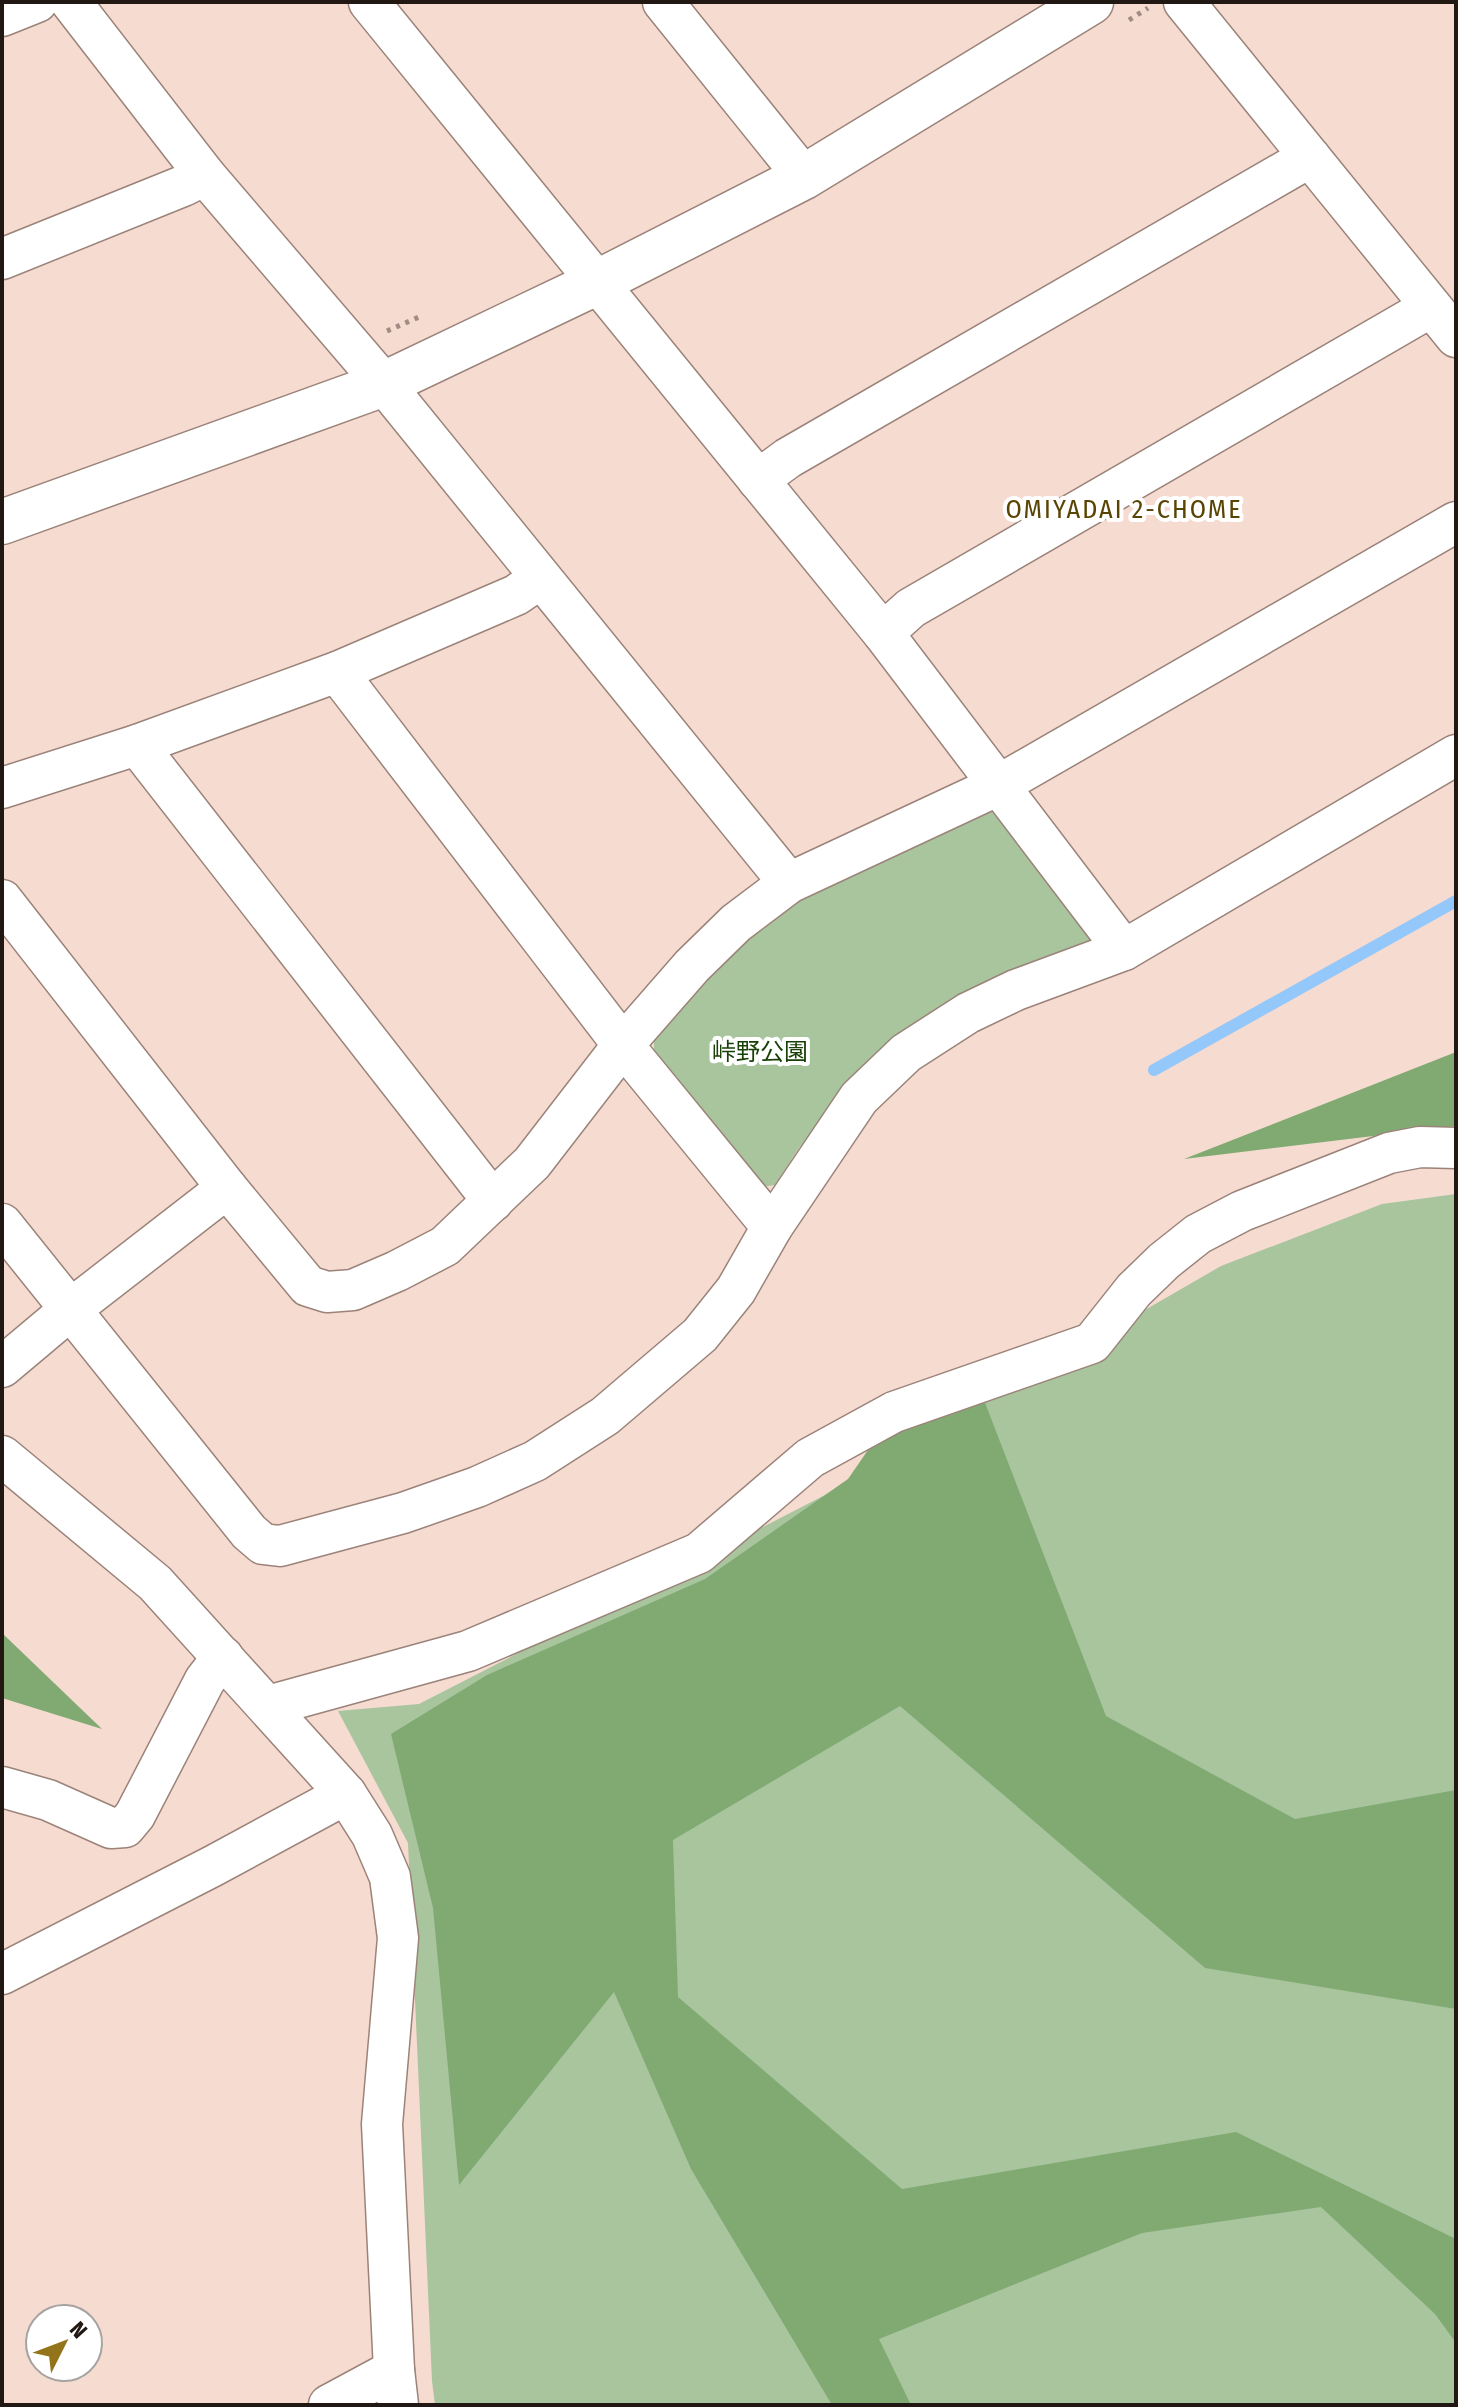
<svg xmlns="http://www.w3.org/2000/svg" width="1458" height="2407" font-family="'Fira Sans Condensed','Noto Sans JP',sans-serif">
<style>
.green{fill:#a8c59e}
.forest{fill:#81aa73}
.lines{fill:none;stroke-linecap:round;stroke-linejoin:round}
.stream{stroke:#94c8fa;stroke-width:12}
.street-casing{stroke:#9b8379;stroke-width:43}
.secondary-casing{stroke:#9b8379;stroke-width:47}
.path{stroke:#a08c85;stroke-width:5;stroke-dasharray:4 6;stroke-linecap:butt}
.street{stroke:#fff;stroke-width:40}
.secondary{stroke:#fff;stroke-width:44}
.labels{text-anchor:middle;dominant-baseline:central;stroke-width:8;stroke-linejoin:round;paint-order:stroke}
.park-label{font-size:24px;fill:#194006;stroke:#fff}
.neighbourhood-label{font-size:26px;letter-spacing:2px;fill:#594503;stroke:#fff}
</style>
<rect width="100%" height="100%" fill="#f6dbd1"/>
<g class="green">
<polygon points="987,810 1012,820 1097,928 1091,948 838,1099 799,1148 775,1185 756,1188 654,1069 654,1038 690,993 735,950 807,895"/>
<polygon points="1456,1194 1456,2405 435,2405 432,2381 408,1843 338,1711 419,1704 825,1495 1221,1266 1382,1204"/>
</g>
<g class="forest">
<polygon points="1456,1052 1456,1126 1184,1159"/>
<polygon points="977,1382 1106,1716 1295,1819 1456,1790 1456,2009 1205,1968 900,1706 673,1840 678,1997 902,2189 1236,2132 1456,2239 1456,2343 1435,2314 1321,2207 1142,2233 879,2339 911,2405 832,2405 691,2169 614,1992 459,2185 433,1908 391,1734 487,1675 705,1579 848,1479 877,1437"/>
<polygon points="2,1633 102,1729 2,1698"/>
</g>
<g class="lines">
<polyline class="stream" points="1154,1070 1456,901"/>
<defs>
<g id="street">
<polyline points="71,2 205,175 384,384 789,883"/>
<polyline points="369,2 883,633 1124,950"/>
<polyline points="663,2 804,177"/>
<polyline points="1184,2 1456,337"/>
<polyline points="2,16 37,2"/>
<polyline points="2,259 183,186 205,175"/>
<polyline points="758,480 788,458 1310,157"/>
<polyline points="883,633 911,608 1431,307"/>
<polyline points="337,672 623,1045 772,1227"/>
<polyline points="137,745 493,1201"/>
<polyline points="2,788 137,745 337,672 516,595 541,578"/>
<polyline points="2,900 227,1188 308,1286 327,1292 353,1290 397,1271 445,1246 532,1163 623,1045 692,966 736,923 789,883 999,785 1456,522"/>
<polyline points="2,1224 249,1532 263,1544 280,1546 403,1513 477,1487 535,1461 605,1416 700,1335 736,1290 772,1227 859,1098 906,1053 968,1013 1016,990 1124,950 1456,755"/>
<polyline points="2,1367 71,1309 227,1188"/>
<polyline points="2,1456 155,1583 346,1794 372,1835 390,1877 398,1938 382,2124 394,2370 398,2405"/>
<polyline points="268,1706 468,1651 699,1553 810,1458 894,1412 1092,1343 1134,1290 1164,1261 1198,1234 1242,1211 1389,1153 1420,1147 1456,1148"/>
<polyline points="2,1787 48,1800 111,1828 125,1827 135,1815 205,1680 223,1657"/>
<polyline points="2,1974 213,1866 346,1794"/>
<polyline points="329,2405 394,2370"/>
</g>
<polyline id="secondary" points="2,522 384,384 596,283 804,177 1091,2"/>
</defs>
<use href="#street" class="street-casing"/>
<use href="#secondary" class="secondary-casing"/>
<g class="path">
<polyline points="1129,20 1148,8"/>
<polyline points="387,331 419,317"/>
</g>
<use href="#street" class="street"/>
<use href="#secondary" class="secondary"/>
</g>
<g class="labels">
<g class="park-label">
<text x="760" y="1052">峠野公園</text>
</g>
<g class="neighbourhood-label">
<text x="1124" y="509">OMIYADAI 2-CHOME</text>
</g>
</g>
<rect width="1458" height="2407" fill="none" stroke="#211814" stroke-width="8"/>
<g transform="translate(64 2343) rotate(48)"><circle r="38" fill="#ffffff" stroke="#a6a3a1" stroke-width="2"/>
<path d="M0-6L14 30L0 20L-14 30Z" fill="#93741b"/>
<text y="-12" font-size="22" font-weight="bold" text-anchor="middle" fill="#211814">N</text>
</g>
</svg>
